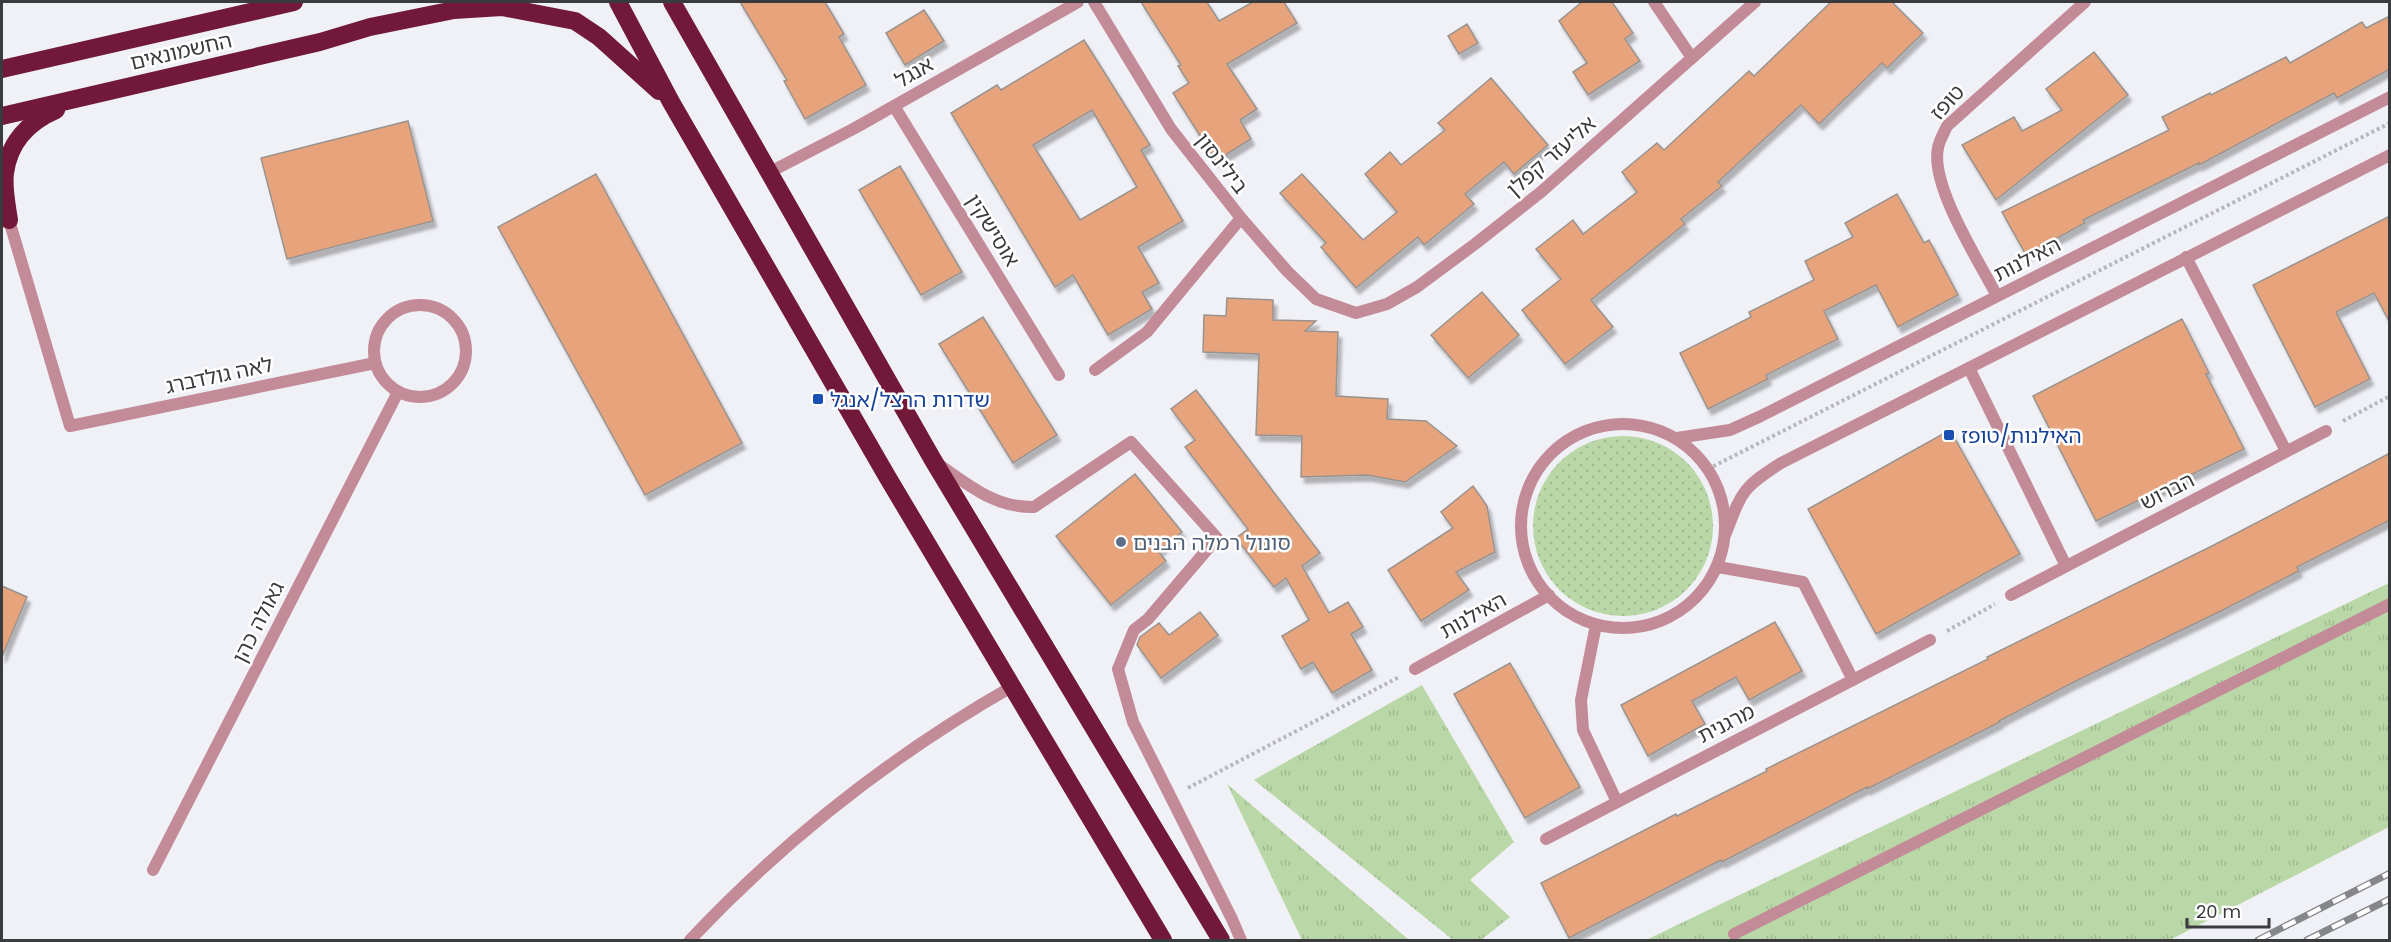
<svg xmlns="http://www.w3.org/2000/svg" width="2391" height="942" font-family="Poppins,'Noto Sans Hebrew',sans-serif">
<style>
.grass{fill:url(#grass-tufts)}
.park{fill:url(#park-dots)}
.building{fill:#e7a47c;stroke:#999390;stroke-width:1.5;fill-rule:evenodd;filter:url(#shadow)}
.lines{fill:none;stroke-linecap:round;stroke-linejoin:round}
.path{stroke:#b7b8bd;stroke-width:4;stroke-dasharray:3 3;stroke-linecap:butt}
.lane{stroke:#c38b98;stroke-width:12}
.street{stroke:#c38b98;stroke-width:12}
.highway{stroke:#72193a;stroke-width:18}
.rail-casing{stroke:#85868a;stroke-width:7}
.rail{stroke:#fff;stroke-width:4.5;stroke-dasharray:14;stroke-linecap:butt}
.transit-dot{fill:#1a4fb4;stroke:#fff;stroke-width:2}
.service-dot{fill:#5c6f8a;stroke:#fff;stroke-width:2}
.labels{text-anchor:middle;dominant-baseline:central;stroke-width:5;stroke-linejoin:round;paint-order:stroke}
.street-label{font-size:21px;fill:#3a3b3d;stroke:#fff}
.transit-label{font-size:21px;fill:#164399;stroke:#fff;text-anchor:start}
.service-label{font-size:21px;fill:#4e5e75;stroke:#fff;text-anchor:start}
</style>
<defs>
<pattern id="grass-tufts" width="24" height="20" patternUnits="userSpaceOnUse" patternTransform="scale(1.5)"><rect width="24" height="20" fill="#bad8a7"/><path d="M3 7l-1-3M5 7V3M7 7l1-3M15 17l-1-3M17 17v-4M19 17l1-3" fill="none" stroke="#a1ba91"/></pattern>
<pattern id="park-dots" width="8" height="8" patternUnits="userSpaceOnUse" patternTransform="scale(1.5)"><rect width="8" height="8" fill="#bad8a7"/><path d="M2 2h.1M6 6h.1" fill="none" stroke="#a1ba91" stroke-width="1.8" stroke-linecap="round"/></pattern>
<filter id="shadow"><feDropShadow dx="3.5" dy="6" stdDeviation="1.5" flood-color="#0004"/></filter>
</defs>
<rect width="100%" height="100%" fill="#f0f1f7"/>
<g class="grass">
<polygon points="2389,583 2389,827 2170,940 1646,940"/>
<polygon points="1422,685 1514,842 1470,880 1510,917 1481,940 1453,940 1254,780"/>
<polygon points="1227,784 1409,940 1302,940"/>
</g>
<circle class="park" cx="1623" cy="526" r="90"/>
<g class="building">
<polygon points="740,2 825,2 844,34 839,37 866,85 805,119 784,81 787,80"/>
<polygon points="1141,2 1207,2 1219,21 1253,2 1284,2 1297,23 1227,64 1257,109 1240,120 1251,139 1216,161 1173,93 1189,83 1178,66 1181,65"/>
<polygon points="1582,2 1612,2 1633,33 1625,39 1640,61 1588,95 1573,72 1587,63 1559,21"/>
<polygon points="1831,2 1892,2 1923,33 1887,68 1882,63 1819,124 1801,105 1718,182 1722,186 1681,219 1685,224 1591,300 1613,327 1565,364 1522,310 1561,279 1536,249 1573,220 1583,234 1637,192 1622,172 1657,143 1664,150 1749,71 1754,76"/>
<polygon points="924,10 944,41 905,65 886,33"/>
<polygon points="2390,16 2390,69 2337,98 2334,93 2199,165 2199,163 2083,220 2085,223 2026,255 2002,212 2169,130 2162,117 2210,93 2211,95 2286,57 2290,63 2362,22 2366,28"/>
<polygon points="1467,24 1478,43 1459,54 1448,36"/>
<path d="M 1084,40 L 1150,145 L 1141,150 L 1183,221 L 1138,247 L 1159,283 L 1142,292 L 1152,309 L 1108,335 L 1073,275 L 1055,287 L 951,113 L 997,85 L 1001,90 ZM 1092,110 L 1137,187 L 1080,220 L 1033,145 Z"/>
<polygon points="2094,52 2128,95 1996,200 1962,145 2014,117 2022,131 2062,110 2046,89"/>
<polygon points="1491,78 1548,145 1514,174 1504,162 1465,194 1474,204 1424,245 1418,237 1356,288 1321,247 1326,243 1280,193 1302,174 1363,240 1397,212 1365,174 1390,152 1401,165 1445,130 1438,123"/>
<polygon points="408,121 433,221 287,259 261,158"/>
<polygon points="900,166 962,272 921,295 859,190"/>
<polygon points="596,174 742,443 645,495 498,227"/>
<polygon points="1897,194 1924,243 1929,240 1958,295 1898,327 1876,285 1824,311 1838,339 1766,375 1768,379 1708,409 1680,353 1751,317 1749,312 1814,280 1805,261 1853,237 1845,223"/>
<polygon points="2390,216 2390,323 2374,293 2336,312 2370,379 2315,407 2253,285"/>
<polygon points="1482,292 1519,335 1468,378 1431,335"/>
<polygon points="1227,298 1273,300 1273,320 1316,321 1305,331 1338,332 1336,396 1388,399 1387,419 1426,421 1457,446 1405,482 1367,475 1301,477 1302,436 1256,435 1259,354 1203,352 1204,315 1226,316"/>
<polygon points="983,317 1057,435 1013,463 939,344"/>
<polygon points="2182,319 2209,373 2206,374 2244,449 2096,521 2033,396"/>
<polygon points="1196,390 1320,553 1302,566 1329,613 1348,602 1363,627 1351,634 1372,670 1332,693 1313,662 1301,669 1282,636 1309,620 1286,578 1274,587 1236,538 1248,529 1185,447 1195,440 1171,409"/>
<polygon points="1950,430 2020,554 1876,634 1808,509"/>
<polygon points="2390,453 2390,520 2297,567 2299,571 2219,612 2074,682 1999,721 2000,722 1867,789 1867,787 1722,862 1721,860 1569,938 1541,883 1676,814 1677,816 1767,771 1766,769 1988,659 1987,657 2212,546"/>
<polygon points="1135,474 1182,532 1158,551 1166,561 1111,605 1056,536"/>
<polygon points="1473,486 1487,506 1495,552 1456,572 1469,590 1421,621 1388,570 1453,528 1441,512"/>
<polygon points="2,586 27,597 2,657"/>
<polygon points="1200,612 1218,635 1161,678 1137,645 1140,637 1159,623 1169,635"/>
<polygon points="1775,622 1802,671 1749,700 1736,677 1692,701 1705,724 1648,756 1621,705"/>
<polygon points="1510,663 1580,787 1525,818 1454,694"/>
</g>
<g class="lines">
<g class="path">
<polyline points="2343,421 2390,396"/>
<polyline points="1708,469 2390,123"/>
<polyline points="1947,631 1995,604"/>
<polyline points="1188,788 1399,677"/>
</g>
<path class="lane" d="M 938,464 C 969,485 995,508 1034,507 L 1131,442 L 1217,538 L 1148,619 L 1134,630 L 1118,669 L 1133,722 L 1232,919 L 1241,940"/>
<g class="street">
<polyline points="1094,2 1171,129 1241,218 1287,271 1316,299 1356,313 1387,304 1417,287 1475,244 1541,192 1755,2"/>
<polyline points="1654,2 1692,58"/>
<polyline points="894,106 1059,375"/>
<polyline points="768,173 855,128 1078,2"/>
<polyline points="9,220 70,426 375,363"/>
<polyline points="2186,257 2286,451"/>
<path d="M 1997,296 C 1979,261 1930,186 1938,148 C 1939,141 1944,133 1947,126 L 2085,2"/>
<circle cx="420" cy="351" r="46"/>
<polyline points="1969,368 2066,566"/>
<polyline points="1095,370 1147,332 1241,218"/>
<circle cx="1623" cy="526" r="102"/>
<polyline points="1677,438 1730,430 1761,416 2390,97"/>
<path d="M 1726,533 C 1742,491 1742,488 1781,463 L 2390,155"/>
<polyline points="1718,567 1803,582 1853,680"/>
<polyline points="2011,595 2326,431"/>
<polyline points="1596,625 1581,700 1583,730 1617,802"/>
<polyline points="1415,669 1549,595"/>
<polyline points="1546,839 1930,640"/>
<polyline points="153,870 398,392"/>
<polyline points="1734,934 2390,604"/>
<path d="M 690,940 C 785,839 892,755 1013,686"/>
</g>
<g class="highway">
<polyline points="618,2 671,102 888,478 1163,940"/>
<polyline points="672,2 933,460 1221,940"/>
<polyline points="2,69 294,2"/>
<polyline points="2,116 320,42 370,27 454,10 502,7 575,21 599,37 659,91"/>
<path d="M 9,220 C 7,206 3,188 5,173 C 9,143 28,122 56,110"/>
</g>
<defs>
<g id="rail">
<polyline points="2258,940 2390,873"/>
<polyline points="2307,940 2390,899"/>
</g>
</defs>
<use href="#rail" class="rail-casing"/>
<use href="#rail" class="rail"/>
</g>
<g class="transit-dot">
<rect x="812" y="393" width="12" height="12" rx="3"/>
<rect x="1943" y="429" width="12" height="12" rx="3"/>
</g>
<circle class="service-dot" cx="1121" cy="542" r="6"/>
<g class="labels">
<g class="street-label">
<text transform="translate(181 51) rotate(-13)">החשמונאים</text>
<text transform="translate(914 72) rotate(-30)">אנגל</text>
<text transform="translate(1947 102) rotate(-48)">טופז</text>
<text transform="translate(1551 156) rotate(-41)">אליעזר קפלן</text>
<text transform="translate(1222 163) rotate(52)">בילינסון</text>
<text transform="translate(993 230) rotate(58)">אוסישקין</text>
<text transform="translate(2027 259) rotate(-27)">האילנות</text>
<text transform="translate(219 375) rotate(-12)">לאה גולדברג</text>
<text transform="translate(2167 491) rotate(-27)">הברוש</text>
<text transform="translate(1473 615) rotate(-29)">האילנות</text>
<text transform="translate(258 622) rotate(-63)">גאולה כהן</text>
<text transform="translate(1726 723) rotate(-27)">מרגנית</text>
</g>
<g class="transit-label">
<text x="830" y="399">שדרות הרצל/אנגל</text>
<text x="1961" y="435">האילנות/טופז</text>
</g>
<g class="service-label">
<text x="1133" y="542">סונול רמלה הבנים</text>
</g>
</g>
<rect width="2391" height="942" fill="none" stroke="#3a3b3d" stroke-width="6"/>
<path d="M2187 918v9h82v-9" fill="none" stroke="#3a3b3d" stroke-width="3"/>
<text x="2196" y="918" font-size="18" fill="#3a3b3d" stroke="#ffffff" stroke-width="4.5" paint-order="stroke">20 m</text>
</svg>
